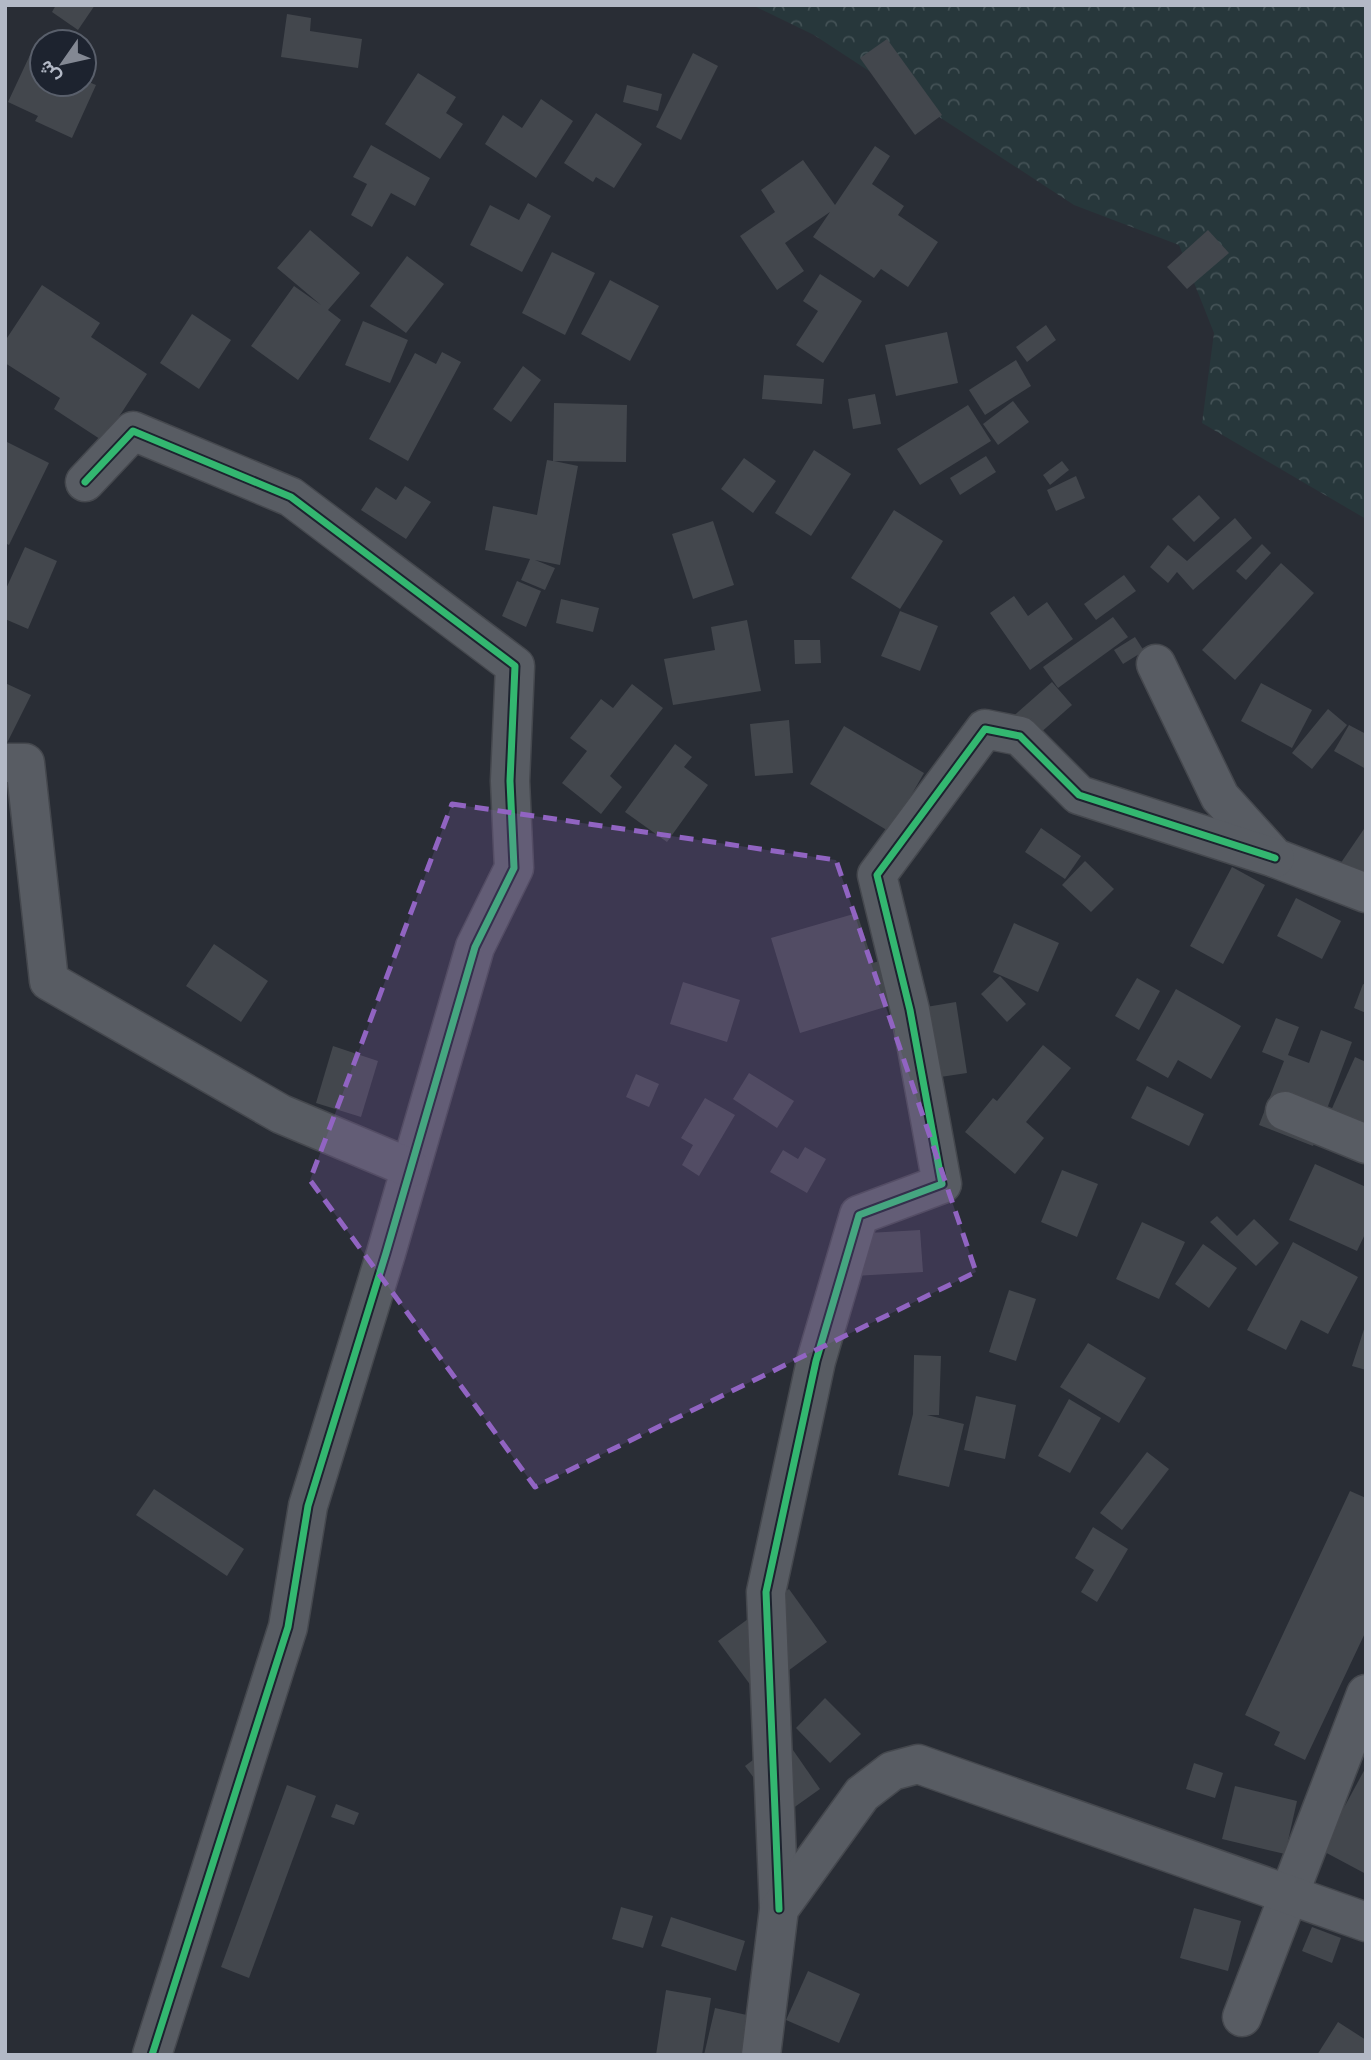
<svg xmlns="http://www.w3.org/2000/svg" width="1371" height="2060" font-family="'Sofia Sans Condensed',Vazirmatn,sans-serif">
<style>
.forest{fill:url(#forest-crowns)}
.building{fill:#43474d}
.lines{fill:none;stroke-linecap:round;stroke-linejoin:round}
.minor-casing{stroke:#45484e;stroke-width:41}
.minor{stroke:#585c63;stroke-width:38}
.cycleway-casing{stroke:#1d232f;stroke-width:11}
.cycleway{stroke:#33b770;stroke-width:7}
.marked{fill:#9164c2;fill-opacity:0.2;stroke:#9164c2;stroke-width:5;stroke-dasharray:14 9;stroke-linejoin:round}
</style>
<defs>
<pattern id="forest-crowns" width="20" height="18" patternUnits="userSpaceOnUse" patternTransform="scale(1.75)"><rect width="20" height="18" fill="#27373b"/><path d="M2 6a3 3 0 1 1 6 0M12 15a3 3 0 1 1 6 0" fill="none" stroke="#445256"/></pattern>
</defs>
<rect width="100%" height="100%" fill="#292d35"/>
<polygon class="forest" points="752,5 1366,5 1366,519 1202,423 1214,333 1179,245 1074,205 814,35"/>
<g class="building">
<polygon points="56,5 95,5 78,30 52,12"/>
<polygon points="287,14 311,18 310,31 362,39 358,68 281,57"/>
<polygon points="887,39 942,115 915,135 860,58"/>
<polygon points="693,53 718,66 681,140 656,127"/>
<polygon points="30,55 42,61 42,84 84,84 84,80 96,85 72,138 35,121 38,116 8,102"/>
<polygon points="418,73 456,97 446,113 463,124 440,159 385,124"/>
<polygon points="627,85 662,94 658,111 623,102"/>
<polygon points="541,99 573,121 536,178 485,144 503,115 522,128"/>
<polygon points="596,113 642,144 614,188 596,177 593,182 564,163"/>
<polygon points="371,145 430,178 415,206 391,193 372,227 351,215 367,184 353,177"/>
<polygon points="875,146 890,156 872,184 904,206 898,215 938,242 908,287 881,269 874,278 813,237 830,212 785,243 804,271 777,290 740,236 775,212 761,190 803,160 835,205"/>
<polygon points="528,203 551,216 522,272 470,245 490,205 519,220"/>
<polygon points="310,230 360,273 328,310 341,320 298,380 251,346 294,286 321,305 277,268"/>
<polygon points="1208,230 1229,253 1187,289 1167,267"/>
<polygon points="552,252 595,273 565,335 522,313"/>
<polygon points="407,256 444,284 406,333 370,306"/>
<polygon points="820,274 862,301 823,363 796,345 818,311 803,301"/>
<polygon points="610,280 659,306 630,361 581,334"/>
<polygon points="42,285 100,323 91,337 147,374 103,441 54,409 60,398 5,363 5,341"/>
<polygon points="192,314 231,340 199,389 160,363"/>
<polygon points="363,321 408,340 390,383 345,365"/>
<polygon points="1046,325 1056,340 1027,362 1016,347"/>
<polygon points="947,332 958,383 896,396 885,345"/>
<polygon points="442,352 461,362 408,461 369,439 415,353 436,364"/>
<polygon points="1016,360 1031,386 985,415 969,390"/>
<polygon points="523,366 541,380 511,422 493,409"/>
<polygon points="764,375 824,379 822,404 762,399"/>
<polygon points="875,394 881,424 853,429 848,399"/>
<polygon points="1013,401 1029,422 998,445 983,424"/>
<polygon points="554,403 627,405 626,462 554,461 578,466 560,565 535,560 555,568 545,590 521,580 530,559 485,550 493,506 537,515 547,460 553,461"/>
<polygon points="968,405 991,441 920,485 897,449"/>
<polygon points="5,441 49,463 9,545 5,543"/>
<polygon points="814,450 851,474 811,536 775,513"/>
<polygon points="986,456 996,472 960,495 950,478"/>
<polygon points="744,458 776,481 753,513 721,489"/>
<polygon points="1062,461 1069,470 1050,485 1043,475"/>
<polygon points="1076,476 1085,498 1056,511 1047,490"/>
<polygon points="405,486 431,502 406,539 361,510 376,487 396,500"/>
<polygon points="1199,495 1220,518 1194,542 1172,519"/>
<polygon points="894,510 943,541 900,609 851,578"/>
<polygon points="1235,518 1252,538 1193,590 1177,572 1168,583 1150,567 1168,545 1187,561"/>
<polygon points="713,521 734,585 693,599 672,534"/>
<polygon points="1262,544 1271,553 1246,580 1236,571"/>
<polygon points="25,547 57,561 28,629 5,619 5,591"/>
<polygon points="1281,563 1314,593 1235,680 1202,650"/>
<polygon points="1124,575 1136,591 1096,620 1084,604"/>
<polygon points="517,581 541,591 526,627 502,616"/>
<polygon points="1014,596 1028,616 1047,602 1073,639 1030,670 990,613"/>
<polygon points="561,599 599,608 593,632 556,623"/>
<polygon points="900,611 938,626 920,671 881,656"/>
<polygon points="1113,617 1128,637 1058,688 1043,667"/>
<polygon points="747,620 761,691 673,705 664,659 715,650 711,627"/>
<polygon points="1135,637 1144,651 1123,664 1114,650"/>
<polygon points="794,640 820,640 821,663 795,664"/>
<polygon points="1052,682 1072,705 1030,742 1009,720"/>
<polygon points="5,683 31,695 5,747"/>
<polygon points="1261,683 1312,710 1292,748 1241,721"/>
<polygon points="632,684 663,708 610,776 622,787 601,814 562,783 587,751 570,738 601,699 613,708"/>
<polygon points="1328,709 1347,725 1312,769 1292,753"/>
<polygon points="789,720 793,773 755,776 750,724"/>
<polygon points="1349,725 1366,734 1366,769 1334,751"/>
<polygon points="844,726 924,773 890,832 810,784"/>
<polygon points="675,744 692,757 684,767 708,785 667,842 625,812"/>
<polygon points="1366,826 1366,891 1336,870"/>
<polygon points="1041,828 1081,856 1065,879 1025,852"/>
<polygon points="1085,861 1114,889 1091,912 1062,885"/>
<polygon points="1232,867 1265,885 1223,964 1190,946"/>
<polygon points="1296,898 1341,921 1322,959 1277,936"/>
<polygon points="857,913 873,963 882,960 895,1004 800,1033 771,938"/>
<polygon points="1014,923 1059,943 1038,992 993,972"/>
<polygon points="214,944 268,981 241,1022 186,986"/>
<polygon points="1000,976 1026,1004 1007,1022 981,994"/>
<polygon points="1137,978 1160,991 1139,1030 1115,1016"/>
<polygon points="683,982 740,1000 727,1042 670,1024"/>
<polygon points="1363,984 1366,985 1366,1013 1354,1008"/>
<polygon points="1176,989 1241,1026 1211,1079 1178,1060 1168,1078 1136,1060"/>
<polygon points="956,1002 967,1073 907,1082 896,1012"/>
<polygon points="1276,1018 1299,1027 1288,1055 1309,1063 1321,1030 1352,1042 1313,1146 1259,1125 1284,1061 1262,1052"/>
<polygon points="1043,1045 1071,1068 1026,1122 1044,1138 1015,1174 965,1132 993,1098 997,1101"/>
<polygon points="333,1046 378,1061 361,1117 316,1103"/>
<polygon points="1355,1057 1366,1062 1366,1143 1325,1124"/>
<polygon points="749,1073 794,1101 777,1128 733,1099"/>
<polygon points="636,1074 659,1084 649,1107 626,1097"/>
<polygon points="1147,1086 1204,1114 1189,1146 1131,1118"/>
<polygon points="705,1098 735,1115 699,1176 682,1165 693,1145 681,1138"/>
<polygon points="805,1147 826,1159 807,1193 770,1172 783,1150 798,1159"/>
<polygon points="1315,1164 1366,1187 1366,1232 1357,1251 1289,1220"/>
<polygon points="1062,1170 1098,1184 1077,1237 1041,1222"/>
<polygon points="1217,1216 1237,1236 1254,1219 1279,1243 1256,1266 1210,1222"/>
<polygon points="1142,1222 1185,1242 1159,1299 1116,1279"/>
<polygon points="920,1230 923,1272 854,1276 851,1234"/>
<polygon points="1293,1242 1358,1277 1328,1334 1301,1320 1286,1350 1247,1330"/>
<polygon points="1203,1244 1237,1268 1209,1308 1175,1284"/>
<polygon points="1009,1290 1036,1299 1016,1361 989,1352"/>
<polygon points="1366,1323 1366,1370 1352,1366"/>
<polygon points="1088,1343 1146,1378 1119,1423 1060,1387"/>
<polygon points="914,1355 941,1356 939,1415 927,1415 964,1424 949,1487 898,1475 913,1414"/>
<polygon points="976,1396 1016,1405 1005,1459 964,1450"/>
<polygon points="1069,1399 1101,1418 1070,1473 1038,1456"/>
<polygon points="1147,1452 1169,1469 1122,1530 1100,1513"/>
<polygon points="154,1489 244,1549 227,1576 136,1515"/>
<polygon points="1350,1491 1366,1498 1366,1631 1305,1760 1274,1745 1280,1732 1245,1715"/>
<polygon points="1093,1527 1128,1549 1097,1602 1081,1592 1094,1570 1075,1558"/>
<polygon points="789,1589 827,1642 757,1694 718,1641"/>
<polygon points="825,1698 861,1734 830,1763 796,1728"/>
<polygon points="784,1737 820,1789 782,1816 745,1766"/>
<polygon points="1194,1763 1223,1773 1215,1798 1186,1789"/>
<polygon points="1366,1767 1366,1874 1321,1850"/>
<polygon points="287,1785 316,1796 249,1978 221,1967"/>
<polygon points="1235,1786 1297,1801 1285,1854 1222,1839"/>
<polygon points="336,1804 359,1813 354,1825 331,1817"/>
<polygon points="621,1907 653,1916 643,1948 612,1939"/>
<polygon points="1194,1908 1241,1921 1228,1971 1180,1958"/>
<polygon points="671,1917 745,1941 736,1971 661,1946"/>
<polygon points="1312,1927 1341,1938 1332,1963 1302,1951"/>
<polygon points="808,1971 860,1994 839,2043 786,2020"/>
<polygon points="666,1990 711,1998 702,2055 656,2055"/>
<polygon points="715,2008 756,2017 747,2055 704,2055"/>
<polygon points="1338,2022 1366,2040 1366,2055 1317,2055"/>
</g>
<g class="lines">
<defs>
<g id="minor">
<polyline points="85,482 133,431 291,497 515,666 510,781 514,868 475,947 386,1253 308,1506 288,1627 152,2055"/>
<polyline points="1156,664 1220,797 1275,858 1366,893"/>
<polyline points="5,763 25,763 49,981 281,1114 410,1168"/>
<polyline points="1285,1111 1366,1144"/>
<polyline points="779,1909 766,1592 816,1361 859,1215 942,1184 910,1010 877,875 985,729 1020,736 1079,795 1275,858"/>
<polyline points="1242,2017 1366,1694"/>
<polyline points="761,2055 779,1909 862,1794 892,1771 918,1764 1366,1922"/>
</g>
</defs>
<use href="#minor" class="minor-casing"/>
<use href="#minor" class="minor"/>
<defs>
<g id="cycleway">
<polyline points="85,482 133,431 291,497 515,666 510,781 514,868 475,947 386,1253 308,1506 288,1627 152,2055"/>
<polyline points="779,1909 766,1592 816,1361 859,1215 942,1184 910,1010 877,875 985,729 1020,736 1079,795 1275,858"/>
</g>
</defs>
<use href="#cycleway" class="cycleway-casing"/>
<use href="#cycleway" class="cycleway"/>
</g>
<path class="marked" d="M 452,804 L 836,860 L 976,1272 L 535,1487 L 310,1180 Z"/>
<rect width="1371" height="2060" fill="none" stroke="#b3b9c6" stroke-width="14"/>
<g transform="translate(63 63) rotate(236)"><circle r="33" fill="#1d232f" stroke="#595f6b" stroke-width="2"/>
<path d="M0-5L12 26L0 18L-12 26Z" fill="#838893"/>
<text y="-10" font-size="19" font-weight="bold" text-anchor="middle" fill="#b3b9c6">ش</text>
</g>
</svg>
